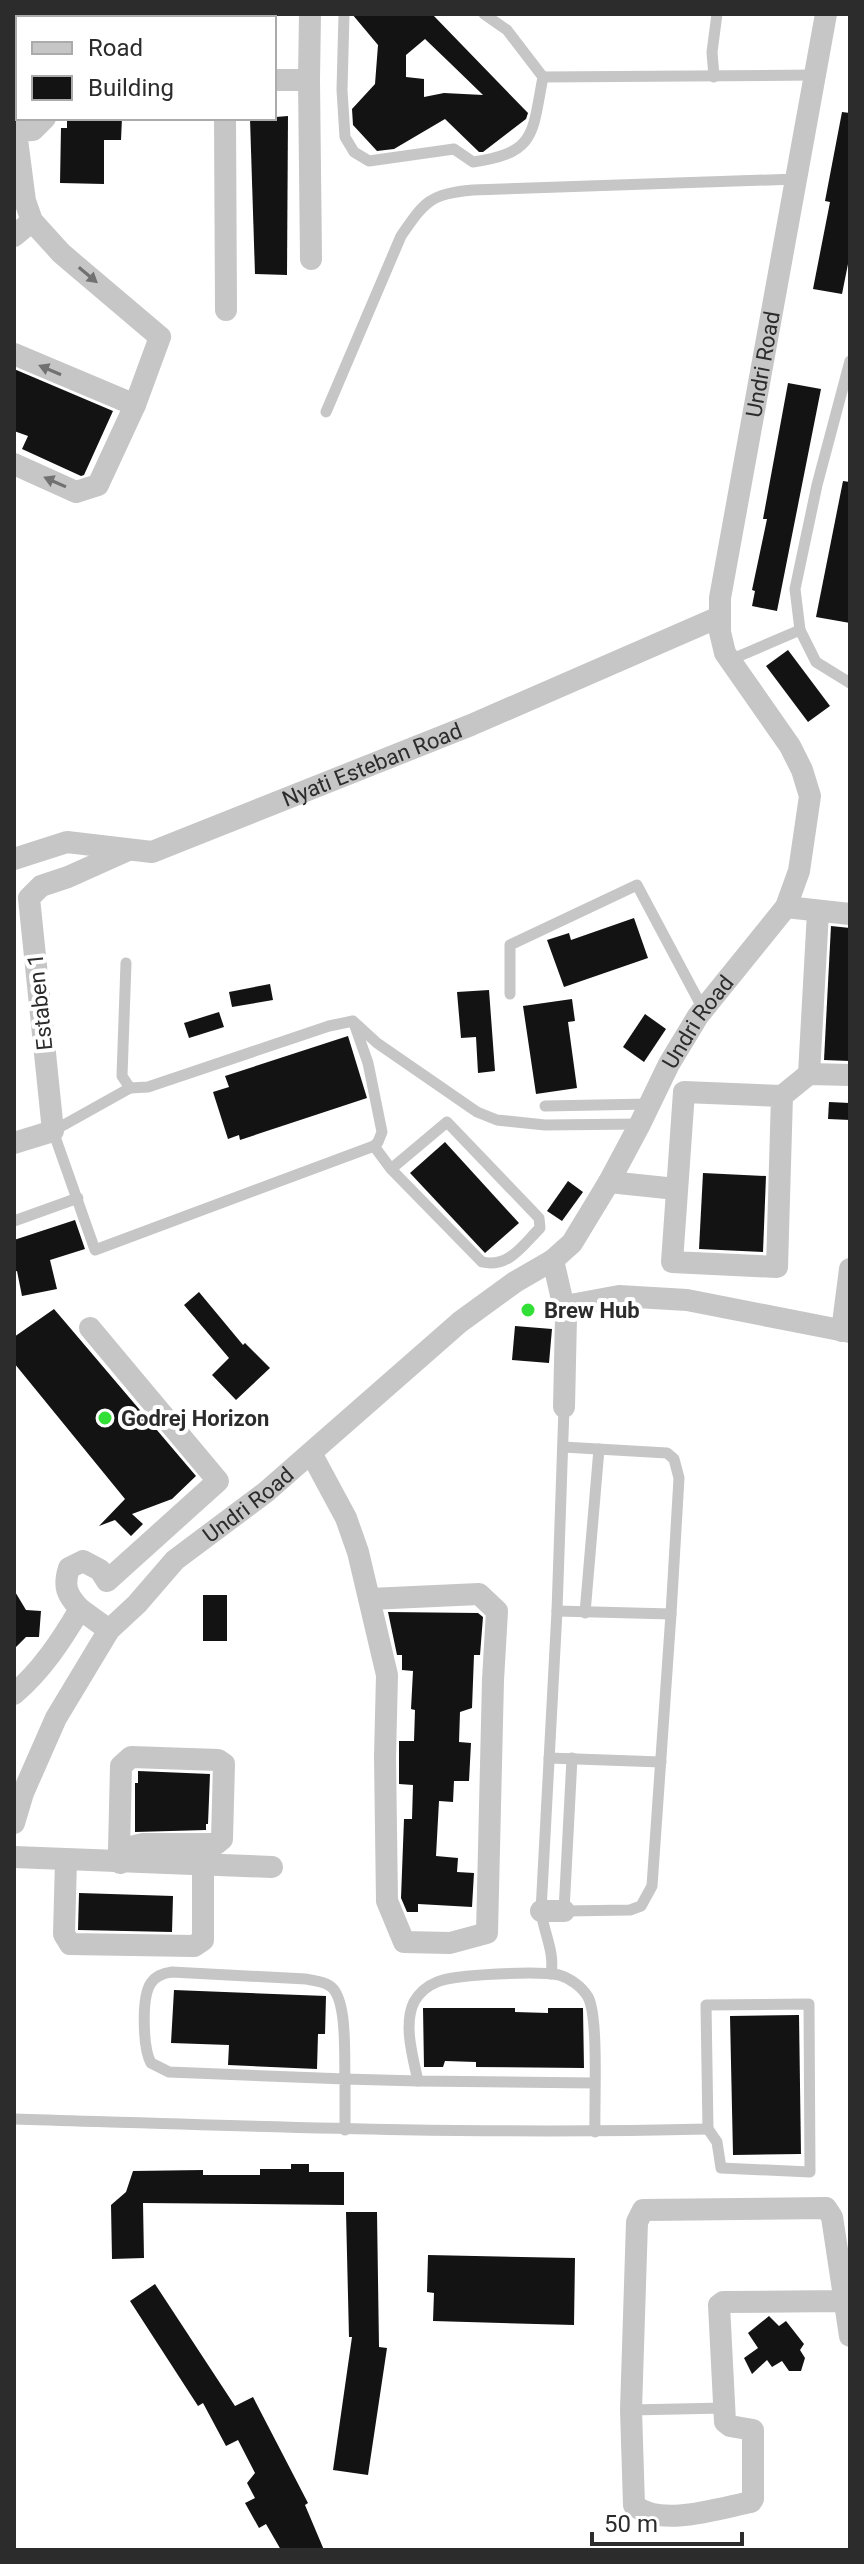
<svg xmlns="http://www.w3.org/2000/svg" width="864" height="2564" font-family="Roboto,sans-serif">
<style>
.building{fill:#131313;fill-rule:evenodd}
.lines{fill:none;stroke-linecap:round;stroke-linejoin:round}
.service{stroke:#c6c6c6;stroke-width:11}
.minor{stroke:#c6c6c6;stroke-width:22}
.oneway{fill:#717171}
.poi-dot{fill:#32df36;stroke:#fff;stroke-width:3}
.labels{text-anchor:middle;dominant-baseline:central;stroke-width:8;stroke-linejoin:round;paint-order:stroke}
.street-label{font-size:22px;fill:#2c2c2c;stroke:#fff}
.poi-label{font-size:22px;font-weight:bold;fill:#2c2c2c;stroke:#fff;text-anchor:start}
</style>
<rect width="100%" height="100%" fill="#fff"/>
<g class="building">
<path d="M 352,14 L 432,14 L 528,113 L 526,119 L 483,152 L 479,152 L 445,119 L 394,149 L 377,151 L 353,125 L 352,109 L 375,84 L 378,45 ZM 425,39 L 449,62 L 483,95 L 444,93 L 424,97 L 424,79 L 406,77 L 406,55 Z"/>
<polygon points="842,112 850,113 850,254 842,294 813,289 830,202 825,201"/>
<polygon points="288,116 287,275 255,274 250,119"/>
<polygon points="67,118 122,118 121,140 104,140 104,184 60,183 61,128 67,128"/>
<polygon points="14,369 113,411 84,475 81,476 22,449 28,436 14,431"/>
<polygon points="788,383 821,389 777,611 752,606 755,591 752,590 767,519 763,519"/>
<polygon points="843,481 850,482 850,623 816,617"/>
<polygon points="788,650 830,706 808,722 766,666"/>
<polygon points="634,918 648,958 564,987 547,940 569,933 571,940"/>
<polygon points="831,926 850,928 850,1061 824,1060"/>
<polygon points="270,984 273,1000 232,1007 229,992"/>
<polygon points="489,990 495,1071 478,1073 476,1037 461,1038 457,992"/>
<polygon points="572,999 575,1021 568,1022 577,1088 536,1094 523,1006"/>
<polygon points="219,1012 224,1027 189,1038 184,1023"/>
<polygon points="645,1014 666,1029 644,1062 623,1047"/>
<polygon points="348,1036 367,1098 240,1140 239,1135 228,1139 213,1092 229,1087 225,1076"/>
<polygon points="829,1102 850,1103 850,1120 828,1119"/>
<polygon points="445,1142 519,1223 485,1253 410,1173"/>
<polygon points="703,1173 766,1176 763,1252 699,1249"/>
<polygon points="568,1181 583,1192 562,1221 547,1211"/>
<polygon points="75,1220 85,1249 50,1260 57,1289 22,1296 17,1271 14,1272 14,1240"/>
<polygon points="199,1292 243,1345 245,1343 270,1368 236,1400 212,1375 229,1358 184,1305"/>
<polygon points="54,1309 196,1476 172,1499 132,1514 143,1524 131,1536 115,1520 99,1526 125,1499 14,1363 14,1337"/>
<polygon points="515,1326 552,1329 549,1363 512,1360"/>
<polygon points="14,1590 26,1610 41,1611 39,1637 26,1637 14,1649"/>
<rect x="203" y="1595" width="24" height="46"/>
<polygon points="388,1612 478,1613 483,1617 480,1655 474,1655 472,1708 460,1712 459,1742 471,1743 469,1781 454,1781 453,1802 439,1801 436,1856 458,1858 457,1872 474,1873 472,1907 418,1904 418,1912 407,1912 401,1898 404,1819 412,1819 413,1785 399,1784 399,1741 414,1741 415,1710 411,1709 413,1671 402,1670 402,1655 397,1655"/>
<polygon points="138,1771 210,1774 208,1824 206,1824 206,1830 135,1832 135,1783 138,1783"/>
<polygon points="79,1893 173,1896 172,1932 78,1930"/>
<polygon points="174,1990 326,1996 325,2034 318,2034 317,2069 228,2065 229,2045 171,2043"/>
<polygon points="423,2008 515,2008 515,2012 548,2013 548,2008 583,2008 584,2068 476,2067 476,2062 445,2061 443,2067 424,2067"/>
<polygon points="799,2015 801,2154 733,2155 730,2016"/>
<polygon points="291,2164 309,2164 309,2172 344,2172 344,2205 143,2203 144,2258 112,2259 111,2205 126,2192 133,2171 203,2170 203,2175 260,2175 260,2169 291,2169"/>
<polygon points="346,2212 377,2212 379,2347 387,2348 368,2475 333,2470 352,2337 349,2337"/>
<polygon points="428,2255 575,2258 574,2325 433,2321 434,2293 427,2292"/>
<polygon points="155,2284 235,2406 253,2397 308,2503 305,2505 324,2550 281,2550 266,2524 259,2528 245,2503 255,2498 247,2483 255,2473 238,2440 226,2446 203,2403 198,2406 130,2301"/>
<polygon points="769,2316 779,2326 786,2321 804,2344 800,2350 805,2358 801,2371 789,2371 782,2361 772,2367 767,2360 752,2374 744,2358 758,2348 748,2333"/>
</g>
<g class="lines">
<g class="service">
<path d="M 344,14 L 342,90 L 345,137 L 354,152 L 369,161 L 454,149 L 473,162 C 537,153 532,133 543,77 L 507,30 L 484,14"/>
<polyline points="543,77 816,75"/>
<polyline points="714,77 712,52 717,14"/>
<polyline points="850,361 817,485 795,589 800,630 816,662 850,683"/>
<path d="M 326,412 L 401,236 C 425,201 430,194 473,190 L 797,179"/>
<polyline points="730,660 800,630"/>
<polyline points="126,963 122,1076 130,1088 148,1087 329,1026 353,1021 377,1043 477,1112 497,1120 545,1125 640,1124"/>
<polyline points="510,994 510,945 637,885 703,1009"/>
<polyline points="355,1026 368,1063 382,1132 378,1142 374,1146"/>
<path d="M 130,1088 L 53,1131 L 95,1250 L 374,1146 L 391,1169 L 482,1262 C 509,1268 522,1246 540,1228 L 539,1218 L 447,1122 L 391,1169"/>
<polyline points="545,1106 649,1104"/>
<polyline points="14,1221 78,1198"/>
<polyline points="557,1611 671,1614 679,1478 674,1459 667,1453 563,1447"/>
<polyline points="585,1613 599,1449"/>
<polyline points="549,1758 661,1762"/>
<polyline points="572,1758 564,1911 630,1910 641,1906 652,1886 671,1614"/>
<path d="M 551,1974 C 555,1952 544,1934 541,1911 L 557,1611 L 564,1407"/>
<polygon points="809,2004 810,2172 721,2168 717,2142 708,2129 706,2005"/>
<path d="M 594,2083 L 418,2081 C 413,2058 403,2024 414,2002 C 419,1993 427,1986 437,1982 C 456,1974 538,1971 559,1975 C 570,1978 582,1987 588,1997 C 599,2017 594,2104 595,2132"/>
<path d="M 14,2119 C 246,2126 477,2135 708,2129"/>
<path d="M 345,2130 L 345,2079 L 169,2072 L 151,2063 C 143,2049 141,1997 151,1983 C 156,1975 164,1973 172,1972 L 306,1979 C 314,1981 323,1981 330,1986 C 348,1998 344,2057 345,2079 L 418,2081"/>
<polyline points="631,2410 724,2408"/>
</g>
<g class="minor">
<polyline points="25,14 26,18"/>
<polyline points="180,18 180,14"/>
<polyline points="274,80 309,80 311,259"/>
<polyline points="309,80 310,14"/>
<polyline points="14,83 18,82"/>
<polyline points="225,118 226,310"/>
<polyline points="14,131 33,130 45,118"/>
<polyline points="14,236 32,221"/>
<polyline points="14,354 135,405 160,337 61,253 32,221 25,201 16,132"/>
<polyline points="14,464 76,492 98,485 135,405"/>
<path id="s1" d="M 14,859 L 67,842 L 152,852 L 471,725 L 719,617"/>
<polyline points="786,907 850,914"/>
<polyline points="809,1074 818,912"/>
<polyline points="782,1096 777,1267 672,1262 684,1092 782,1096 809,1074 850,1075"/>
<polyline points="14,1143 53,1131 29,898 41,886 68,877 126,851"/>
<polyline points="609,1182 676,1189"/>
<polyline points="553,1260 566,1317 564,1407"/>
<polyline points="565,1306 619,1296 687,1300 850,1332"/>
<polyline points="842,1331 850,1269"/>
<polyline points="311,1453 346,1518 358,1552 387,1675 385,1757 387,1901 404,1942 450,1943 487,1933 493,1680 497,1611 479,1594 370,1599"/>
<path d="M 80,1609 C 67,1595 63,1587 69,1568 L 83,1561 L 100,1570 L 107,1581 L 218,1481 L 90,1328"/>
<path d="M 14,1694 C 42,1670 61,1641 80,1609 L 109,1630"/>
<path id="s2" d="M 14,1823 L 23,1793 L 56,1718 L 109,1630 L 137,1604 L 175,1560 L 266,1492 L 460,1322 L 515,1282 L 553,1260 L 572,1243 L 609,1182 L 640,1124 L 669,1064 L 698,1016 L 786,907 L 799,871 L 810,796 L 802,770 L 790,746 L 725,653 L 720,632 L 720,598 L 826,14"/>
<polyline points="119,1850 121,1766 131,1757 218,1760 224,1764 222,1839 216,1844 143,1844 119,1850 120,1863"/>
<polyline points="14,1857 272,1867"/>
<polyline points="66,1860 64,1934 70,1944 194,1946 203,1940 203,1866"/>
<polyline points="541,1911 564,1911"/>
<path d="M 843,2301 L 723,2302 L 719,2305 L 725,2422 L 730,2426 L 753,2430 L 753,2499 L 751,2502 C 720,2508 660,2528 634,2505 L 631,2410 L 637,2222 L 643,2210 L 826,2208 L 832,2217 L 850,2336"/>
</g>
</g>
<defs><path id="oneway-solid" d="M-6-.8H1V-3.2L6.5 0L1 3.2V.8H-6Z" transform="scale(2)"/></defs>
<g class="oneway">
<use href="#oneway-solid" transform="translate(88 275) rotate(40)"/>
<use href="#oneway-solid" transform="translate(50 370) rotate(-157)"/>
<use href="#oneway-solid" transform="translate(55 482) rotate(-156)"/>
</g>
<g class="poi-dot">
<circle cx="528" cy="1310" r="8"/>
<circle cx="105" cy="1418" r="8"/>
</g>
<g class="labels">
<g class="street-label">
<text stroke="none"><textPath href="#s2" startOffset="1796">Undri Road</textPath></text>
<text stroke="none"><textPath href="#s1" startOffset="378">Nyati Esteban Road</textPath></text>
<text transform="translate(40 1002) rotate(-96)">Estaben 1</text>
<text stroke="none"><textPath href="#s2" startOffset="1076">Undri Road</textPath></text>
<text stroke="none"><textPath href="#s2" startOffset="404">Undri Road</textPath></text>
</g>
<g class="poi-label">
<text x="544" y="1310">Brew Hub</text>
<text x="121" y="1418">Godrej Horizon</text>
</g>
</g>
<rect width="864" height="2564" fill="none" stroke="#2c2c2c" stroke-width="32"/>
<rect x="16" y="16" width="260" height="104" fill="#ffffff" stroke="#ababab" stroke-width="2"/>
<rect x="32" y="42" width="40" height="12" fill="#c6c6c6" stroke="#ababab" stroke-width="2"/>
<text x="88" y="56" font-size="24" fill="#2c2c2c">Road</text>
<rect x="32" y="76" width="40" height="24" fill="#131313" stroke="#ababab" stroke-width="2"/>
<text x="88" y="96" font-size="24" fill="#2c2c2c">Building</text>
<path d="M592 2532v12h150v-12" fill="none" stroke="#2c2c2c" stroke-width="4"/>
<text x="604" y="2532" font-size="24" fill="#2c2c2c" stroke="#ffffff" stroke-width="6" paint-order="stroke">50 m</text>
</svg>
